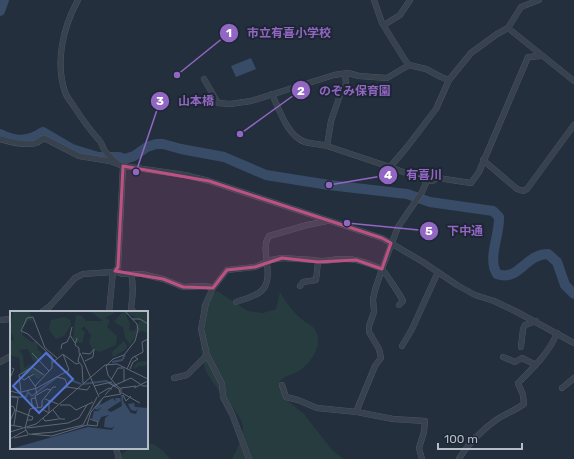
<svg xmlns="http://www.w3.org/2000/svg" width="574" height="459" font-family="Rubik,'Noto Sans JP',sans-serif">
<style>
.green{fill:#263c3f}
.water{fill:#394c67}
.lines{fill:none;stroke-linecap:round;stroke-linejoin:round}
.river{stroke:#394c67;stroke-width:10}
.minor-casing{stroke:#565f6c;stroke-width:6}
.minor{stroke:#38414e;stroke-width:5.5}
.marked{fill:#bd5182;fill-opacity:0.2;stroke:#bd5182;stroke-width:3;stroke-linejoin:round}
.inset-river{fill:none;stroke:#394c67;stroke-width:2}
.inset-road{fill:none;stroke:#5e6776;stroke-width:1}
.view{fill:#5274d3;fill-opacity:0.15;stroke:#5274d3;stroke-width:2}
.inset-edge{fill:none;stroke:#b4bcc9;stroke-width:2}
.leader{fill:none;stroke:#9266c3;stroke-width:1.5}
.callout-dot{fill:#9266c3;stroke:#1d2633;stroke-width:1.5}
.mark-label{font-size:12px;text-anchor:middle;font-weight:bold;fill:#fff}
.callout-label{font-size:12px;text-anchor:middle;font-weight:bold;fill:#9266c3;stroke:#1d2633;stroke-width:4;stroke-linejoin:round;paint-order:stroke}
</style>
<rect width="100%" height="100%" fill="#242f3e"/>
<g class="green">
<path d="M 217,291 L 248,311 L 263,313 L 276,309 L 280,292 C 286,303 294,313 304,321 C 307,323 311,325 314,328 C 325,343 312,362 299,371 C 293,375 287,374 280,381 L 284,398 L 304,414 L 332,450 L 344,459 L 232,459 C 237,449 243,438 243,427 C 243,414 210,385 205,368 C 199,350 200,323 201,304 Z"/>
<path d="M 147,443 C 156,443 165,452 170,459 L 114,459 L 131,448 L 147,448 Z"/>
</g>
<polygon class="water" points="251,58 256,69 236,77 231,66"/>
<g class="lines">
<g class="river">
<polyline points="0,11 4,0"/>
<path d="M 0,134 C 16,142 28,142 43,132 L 72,149 L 98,157 L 119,157 L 125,159 L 134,156 L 147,147 L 156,144 L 163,144 L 181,149 L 224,157 L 266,175 L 329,185 L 407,194 L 430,202 L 493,211 L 499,217 C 500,235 487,258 497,274 C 519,282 525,254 548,254 L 557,262 L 565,285 L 574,294"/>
</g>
<defs>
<g id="minor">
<path d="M 78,0 C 63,27 55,62 65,92 C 67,98 72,103 75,108 C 82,119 90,130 99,140 C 102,143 102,147 105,151 C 108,155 112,158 116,162"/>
<polyline points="374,0 382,23 405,60 409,65 426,69 441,77 449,80 471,53 497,34 508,28 574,81"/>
<polyline points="384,25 400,15 410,0"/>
<polyline points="508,28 521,7 539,0"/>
<polyline points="204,79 218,103 230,104 251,101 334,75 348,73 359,76 387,78 409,65"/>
<path d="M 272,94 C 279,109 288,137 305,142 C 312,144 320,144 327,146 L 390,167 L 427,181 L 432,181 L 438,178 L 471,183 L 479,172 L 528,57 L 541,56"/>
<path d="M 0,139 C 10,142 25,146 36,143 C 39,142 42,139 44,138 L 79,156 L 110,161 L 123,166 L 185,175 L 209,181 L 382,238 L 423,262 L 457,285 L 475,295 L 494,301 L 517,312 L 574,343"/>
<polyline points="327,146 331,121 340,95 346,84 345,74"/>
<polyline points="483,160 517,189 523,191 527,189 574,125"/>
<polyline points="390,167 407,147 436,109 449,80"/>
<polyline points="115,271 118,267 123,166"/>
<path d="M 131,274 C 134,285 133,296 131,308 L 134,312"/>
<polyline points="300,286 303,282 316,280 318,262"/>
<path d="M 236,302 C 269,292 270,287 266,254 C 265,247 265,242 269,236 L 307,225 L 327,221"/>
<polyline points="42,312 50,306 75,278 83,274 113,272 115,271 122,274 142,274 163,279 183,287 206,286 213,288"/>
<polyline points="109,312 113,272"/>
<polyline points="0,320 11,319"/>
<polyline points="402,346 412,329 438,272"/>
<polyline points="521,347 523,329 525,325 536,321"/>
<polyline points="503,357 515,362 522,358 536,365"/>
<polyline points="0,362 11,356"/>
<polyline points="174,378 187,375 207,355"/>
<polyline points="282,385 286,397 298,400 317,408 357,412 393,419 425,421 424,432 419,448 422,459"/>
<polyline points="562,388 574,378"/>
<path d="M 356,412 L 375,366 L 381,358 L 379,349 L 369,332 L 369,326 L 374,312 L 373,299 L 375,290 L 382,269 C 385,272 402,298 403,301 L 399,305"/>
<polyline points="116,448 119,459"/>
<path d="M 249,459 L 232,414 L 223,397 L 222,384 L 207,355 L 201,329 L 206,303 L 213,288 L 227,270 L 255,267 L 271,260 L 282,258 L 314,260 C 323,263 333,259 342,259 C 357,258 369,264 382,269 L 398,227 L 422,192 L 427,181"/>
<path d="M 459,459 C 467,445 483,429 496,420 C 505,414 514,411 524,404 L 523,395 L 518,383 C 533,368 549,353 557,333"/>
</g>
</defs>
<use href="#minor" class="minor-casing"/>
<use href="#minor" class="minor"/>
</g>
<path class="marked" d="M 123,166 L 209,181 L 382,238 L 391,243 L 382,269 L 356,260 L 318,262 L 282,258 L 255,267 L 227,270 L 213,288 L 183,287 L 163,279 L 115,271 L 118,267 Z"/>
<g transform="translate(10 311)">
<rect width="138" height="138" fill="#242f3e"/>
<path d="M 3,0 L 19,0 L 24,11 L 19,9 L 11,18 L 13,25 L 22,31 L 28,30 L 27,38 L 32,41 L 29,51 L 23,50 L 18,38 L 9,39 L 13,44 L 14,57 L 20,53 L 33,63 L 29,68 L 25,67 L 23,62 L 11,64 L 9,47 L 0,44 L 0,28 L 3,30 L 4,28 L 0,19 ZM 80,0 L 108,0 L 95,7 L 100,9 L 97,16 L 107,25 L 106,34 L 90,41 L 83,39 L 79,31 L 81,24 L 74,15 L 71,18 L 75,21 L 73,29 L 72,32 L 65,31 L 63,27 L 66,4 L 72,5 L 76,10 L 93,10 ZM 113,0 L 138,0 L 138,22 L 131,20 L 127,22 L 120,34 L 115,26 L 113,16 L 104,11 ZM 118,2 L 130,10 L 124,20 L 119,19 L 120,12 L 116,5 ZM 55,6 L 60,9 L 61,14 L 54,25 L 46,28 L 39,19 L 41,9 ZM 138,27 L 138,54 L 129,55 L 125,58 L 124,55 L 128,51 L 137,50 L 135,32 ZM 114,30 L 117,35 L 115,39 L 103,46 L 102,41 Z" fill="#263c3f" fill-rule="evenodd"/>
<path d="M 111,84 L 113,84 L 113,90 L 121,102 L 126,103 L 128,97 L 126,100 L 121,99 L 118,93 L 124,92 L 125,96 L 138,97 L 138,138 L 0,138 L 78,116 L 102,119 L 105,114 L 102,117 L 94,116 L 95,107 L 99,104 L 91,106 L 89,111 L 82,108 L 84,100 L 88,100 L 92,96 L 87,99 L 84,97 L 92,87 L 90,94 L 103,87 L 106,91 L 105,87 L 110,87 L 111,90 L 97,99 L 101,101 L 112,95 Z" fill="#394c67"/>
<path class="inset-river" d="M 102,51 L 112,49 L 115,44M 57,60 L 63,70 L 71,73M 73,73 L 96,70 L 106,75M 0,86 L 16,86 L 18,81 L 22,85 L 47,66"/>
<path class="inset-road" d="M 122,8 L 130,8 L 138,13M 62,16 L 60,24 L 65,32M 67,27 L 65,34 L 69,37 L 69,42M 51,38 L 52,33 L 57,31 L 60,25M 22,42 L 39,60M 70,42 L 89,86M 70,42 L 68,50 L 72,55 L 73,72M 72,42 L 80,43 L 84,38 L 83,46 L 75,50M 54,44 L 66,53 L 69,52M 42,52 L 53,43M 117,58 L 122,47 L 133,41 L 132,31 L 138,28M 120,58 L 123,51 L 128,48 L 124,45M 9,65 L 14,69 L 24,63M 18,65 L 25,75M 47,66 L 55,68 L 58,76M 0,67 L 4,58 L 2,57M 101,69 L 108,57 L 114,57M 114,71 L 114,58M 99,72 L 109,78 L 110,82M 106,74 L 98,64 L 96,55 L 103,48 L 114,44 L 125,30 L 128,19 L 127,13 L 115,0M 84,75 L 102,71M 46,76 L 43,76 L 32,90 L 32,96 L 20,98 L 15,117 L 18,123 L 42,125 L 77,114M 111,77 L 126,75M 124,77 L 138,70M 52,79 L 57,76 L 77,79 L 80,75M 0,80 L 8,82 L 27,77 L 59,59 L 53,43M 11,81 L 9,64 L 22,56 L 34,64M 112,82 L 130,92M 27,83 L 25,75 L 42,57 L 42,46 L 18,23 L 11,20 L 17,7 L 23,6 L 35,37 L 47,47M 89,83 L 99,77 L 102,78M 95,84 L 103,75 L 121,67 L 133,75 L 138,75M 113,84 L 116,90 L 121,85M 2,85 L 8,87 L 4,114M 35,88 L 48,93M 50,94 L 60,94 L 66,99 L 83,91M 0,96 L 3,95 L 5,99 L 0,110M 23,97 L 21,88 L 25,87M 28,97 L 25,85 L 37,78 L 41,79M 32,98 L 39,102 L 39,89M 5,99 L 23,106 L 22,109 L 17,109M 43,99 L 50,108 L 55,108M 33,107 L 35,110 L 49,108M 80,108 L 88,111 L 87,115 L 77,114 L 81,101 L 94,86 L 111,83 L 111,78 L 106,74M 0,114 L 12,116M 17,117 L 58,112 L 69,107 L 77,94M 0,121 L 26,113 L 95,54 L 107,53 L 138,68M 22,123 L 44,121 L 73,114 L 87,86M 4,127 L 18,124M 0,128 L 16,119"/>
<path class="view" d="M 36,42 L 63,68 L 29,102 L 3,75 Z"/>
<rect width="138" height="138" class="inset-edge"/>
</g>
<path class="leader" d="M177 75L229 33M240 134L301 90M136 172L160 101M329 185L388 175M347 223L429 231"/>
<g class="callout-dot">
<circle cx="177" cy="75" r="4"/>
<circle cx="240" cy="134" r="4"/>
<circle cx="136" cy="172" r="4"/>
<circle cx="329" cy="185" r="4"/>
<circle cx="347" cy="223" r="4"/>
<circle cx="229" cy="33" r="10"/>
<circle cx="301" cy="90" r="10"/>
<circle cx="160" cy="101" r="10"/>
<circle cx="388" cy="175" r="10"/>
<circle cx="429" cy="231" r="10"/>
</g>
<g class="mark-label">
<text x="229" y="37">1</text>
<text x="301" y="95">2</text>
<text x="160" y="105">3</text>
<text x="388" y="179">4</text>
<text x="429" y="235">5</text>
</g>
<g class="callout-label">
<text x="289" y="37">市立有喜小学校</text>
<text x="355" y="95">のぞみ保育園</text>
<text x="196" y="105">山本橋</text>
<text x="424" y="179">有喜川</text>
<text x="465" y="235">下中通</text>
</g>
<path d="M438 443v6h84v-6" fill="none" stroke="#b4bcc9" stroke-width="2"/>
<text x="444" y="443" font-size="12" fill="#b4bcc9" stroke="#1d2633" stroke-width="3" paint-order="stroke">100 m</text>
</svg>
